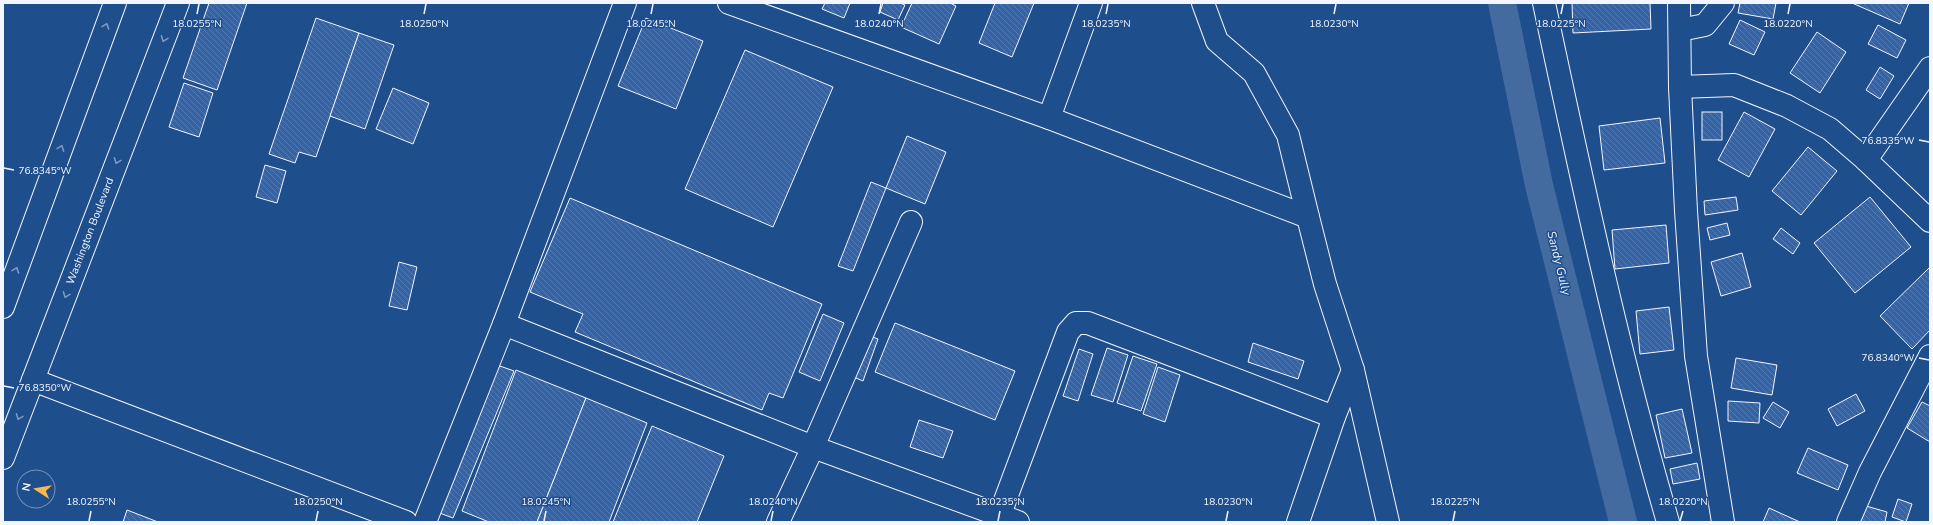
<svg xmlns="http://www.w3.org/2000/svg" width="1933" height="525" font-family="'Nunito Sans',sans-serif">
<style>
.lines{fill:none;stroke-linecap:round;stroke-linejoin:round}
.canal{stroke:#446ba0;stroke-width:28}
.building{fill:url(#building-back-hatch);stroke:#f2f6ff}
.minor-casing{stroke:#f2f6ff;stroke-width:24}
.highway-casing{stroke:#f2f6ff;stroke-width:24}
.minor{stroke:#1f4e8c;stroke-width:22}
.highway{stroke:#1f4e8c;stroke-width:22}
.oneway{stroke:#7e9ac0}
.ticks{fill:none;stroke:#f2f6ff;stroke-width:1.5}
.labels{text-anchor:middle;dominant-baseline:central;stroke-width:3;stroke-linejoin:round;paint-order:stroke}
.street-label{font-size:11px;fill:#f2f6ff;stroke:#1f4e8c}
.water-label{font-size:12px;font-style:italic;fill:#f2f6ff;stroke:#1f4e8c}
.ticks-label{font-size:10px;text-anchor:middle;fill:#f2f6ff;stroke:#1f4e8c;stroke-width:3;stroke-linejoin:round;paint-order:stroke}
</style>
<defs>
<pattern id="building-back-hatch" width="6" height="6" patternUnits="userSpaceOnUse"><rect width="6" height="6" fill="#3563a3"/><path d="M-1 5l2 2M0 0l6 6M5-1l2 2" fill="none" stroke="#537ab1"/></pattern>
</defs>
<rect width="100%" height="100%" fill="#1f4e8c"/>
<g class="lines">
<polyline class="canal" points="1502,3 1539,185 1623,522"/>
</g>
<g class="building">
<polygon points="209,3 247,3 217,90 183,78"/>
<polygon points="825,3 850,3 844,18 822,9"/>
<polygon points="883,3 900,3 905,5 898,20 880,12"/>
<polygon points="912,3 950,3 956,6 939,44 901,27"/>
<polygon points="995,3 1034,3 1012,57 979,43"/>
<polygon points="1572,3 1650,3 1651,29 1573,33"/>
<polygon points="1740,3 1776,3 1773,19 1738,13"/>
<polygon points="1852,3 1909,3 1900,24"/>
<polygon points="316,18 359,33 316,157 299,152 295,163 269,154"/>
<polygon points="646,18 703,41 676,109 618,86"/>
<polygon points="1740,20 1765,32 1754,55 1729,44"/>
<polygon points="1878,25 1906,40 1897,58 1868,44"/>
<polygon points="1817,32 1846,52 1820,93 1790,73"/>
<polygon points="359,33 394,45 365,129 330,116"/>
<polygon points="745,50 833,87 773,227 685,189"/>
<polygon points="1880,67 1894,76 1880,99 1866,90"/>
<polygon points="184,83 213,93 199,137 169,127"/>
<polygon points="393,88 429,103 413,144 376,129"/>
<rect x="1702" y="112" width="20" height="28"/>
<polygon points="1744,112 1775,129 1749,177 1718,160"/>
<polygon points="1660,118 1665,163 1604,170 1599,126"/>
<polygon points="907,136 946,152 925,204 886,188"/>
<polygon points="1808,147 1837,171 1801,215 1772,191"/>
<polygon points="265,165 286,171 277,203 256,197"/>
<polygon points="871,182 886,188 853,271 838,266"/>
<polygon points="1736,197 1738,210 1705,215 1704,201"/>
<polygon points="1870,197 1911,247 1855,293 1814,243"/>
<polygon points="570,198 822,304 783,398 769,393 762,410 575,332 583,314 530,292"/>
<polygon points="1727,223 1730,235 1710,240 1707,228"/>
<polygon points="1666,225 1669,263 1615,269 1612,230"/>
<polygon points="1781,228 1800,243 1793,254 1773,239"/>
<polygon points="1742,253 1751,287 1721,296 1711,262"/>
<polygon points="399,262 417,267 407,310 389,306"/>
<polygon points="1930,267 1930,330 1912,349 1880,316"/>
<polygon points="1669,307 1674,350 1640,354 1636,311"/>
<polygon points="823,314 844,323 820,381 799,372"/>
<polygon points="895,323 1015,371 995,420 875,372"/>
<polygon points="854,330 878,339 863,381 839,371"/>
<polygon points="1253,343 1304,361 1298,379 1248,362"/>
<polygon points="1107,348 1128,355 1113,402 1091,395"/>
<polygon points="1079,349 1093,354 1078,401 1063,396"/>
<polygon points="1133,356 1157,364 1141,411 1117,403"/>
<polygon points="1736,358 1777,365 1772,395 1731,388"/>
<polygon points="497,365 514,371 453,518 437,512"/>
<polygon points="1158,367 1180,375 1165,422 1143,414"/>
<polygon points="516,370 586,398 537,522 489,522 462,511"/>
<polygon points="1856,394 1865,411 1837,426 1828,409"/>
<polygon points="586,398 647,423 609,522 537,522"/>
<polygon points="1728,401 1760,403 1759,423 1728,421"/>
<polygon points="1773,402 1789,412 1780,428 1763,418"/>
<polygon points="1922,402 1930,406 1930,442 1907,428"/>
<polygon points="1682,409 1692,453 1665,458 1656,415"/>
<polygon points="919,420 953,431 943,458 910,447"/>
<polygon points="652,426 724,456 697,522 613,522"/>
<polygon points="1808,448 1848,465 1838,490 1797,473"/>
<polygon points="1697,463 1700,479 1673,484 1670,469"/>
<polygon points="1898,499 1912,504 1906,522 1892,517"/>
<polygon points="1859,504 1887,512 1885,522 1854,522"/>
<polygon points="1769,508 1800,522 1763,522"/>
<polygon points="127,510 158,522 123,522"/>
</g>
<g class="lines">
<defs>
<g id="minor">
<polyline points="729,3 1049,118 1308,217 1325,284 1353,370 1388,522"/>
<polyline points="1203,3 1217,41 1254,73 1288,135 1308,217"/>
<path d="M 1544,3 C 1581,177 1618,351 1668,522"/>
<polyline points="1679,3 1680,87 1686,211 1696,356 1723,522"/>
<polyline points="1680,30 1705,25 1723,3"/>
<polyline points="1680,87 1734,85 1787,106 1830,129 1866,160 1930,221"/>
<polyline points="1049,118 1091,3"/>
<polyline points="1866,160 1930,68"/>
<polyline points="911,222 813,447 1018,522"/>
<polyline points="504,324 813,447 778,522"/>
<polyline points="33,380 406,522"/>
<polyline points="425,522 504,324 625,3"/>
<polyline points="997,522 1068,332 1076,323 1088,323 1334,417"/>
<polyline points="1298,522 1334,417 1353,370"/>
<polyline points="1848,522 1870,472 1930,356"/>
</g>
<g id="highway">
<polyline points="3,307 115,3"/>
<polyline points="3,458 178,3"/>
</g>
</defs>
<use href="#minor" class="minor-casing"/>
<use href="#highway" class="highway-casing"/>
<use href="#minor" class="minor"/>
<use href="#highway" class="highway"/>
</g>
<defs><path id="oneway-chevron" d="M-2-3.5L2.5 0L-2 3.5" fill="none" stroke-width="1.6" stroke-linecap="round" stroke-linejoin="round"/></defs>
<g class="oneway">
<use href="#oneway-chevron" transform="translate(106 26) rotate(-70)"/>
<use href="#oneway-chevron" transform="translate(164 39) rotate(111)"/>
<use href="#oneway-chevron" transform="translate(61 148) rotate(-70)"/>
<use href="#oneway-chevron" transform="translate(117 161) rotate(111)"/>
<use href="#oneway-chevron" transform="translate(16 270) rotate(-70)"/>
<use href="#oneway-chevron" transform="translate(66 295) rotate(111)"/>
<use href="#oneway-chevron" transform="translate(19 417) rotate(111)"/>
</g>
<path class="ticks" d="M 197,14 L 199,4M 424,14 L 426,4M 651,14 L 653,4M 879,14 L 881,4M 1106,14 L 1108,4M 1334,14 L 1336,4M 1561,14 L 1563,4M 1788,14 L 1790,4M 1919,140 L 1929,142M 4,168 L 14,170M 1919,358 L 1929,360M 4,386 L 14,388M 89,521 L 91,511M 316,521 L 318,511M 544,521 L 546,511M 771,521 L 773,511M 998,521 L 1000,511M 1226,521 L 1228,511M 1453,521 L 1455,511M 1680,521 L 1683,511"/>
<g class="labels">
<g class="street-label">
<text transform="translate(90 231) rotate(-69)">Washington Boulevard</text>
</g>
<g class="water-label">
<text transform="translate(1559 263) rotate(76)">Sandy Gully</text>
</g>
</g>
<g class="ticks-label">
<text x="197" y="27">18.0255°N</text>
<text x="424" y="27">18.0250°N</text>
<text x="651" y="27">18.0245°N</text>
<text x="879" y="27">18.0240°N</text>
<text x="1106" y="27">18.0235°N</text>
<text x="1334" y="27">18.0230°N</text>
<text x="1561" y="27">18.0225°N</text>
<text x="1788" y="27">18.0220°N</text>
<text x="1888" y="144">76.8335°W</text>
<text x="45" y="174">76.8345°W</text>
<text x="1888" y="361">76.8340°W</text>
<text x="45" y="391">76.8350°W</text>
<text x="91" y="505">18.0255°N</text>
<text x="318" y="505">18.0250°N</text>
<text x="546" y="505">18.0245°N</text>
<text x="773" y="505">18.0240°N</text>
<text x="1000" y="505">18.0235°N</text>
<text x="1228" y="505">18.0230°N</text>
<text x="1455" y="505">18.0225°N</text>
<text x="1683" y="505">18.0220°N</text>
</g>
<rect width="1933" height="525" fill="none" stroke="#f2f6ff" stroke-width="8"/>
<g transform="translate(36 489) rotate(282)"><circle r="19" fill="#1f4e8c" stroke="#7391ba"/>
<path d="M0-3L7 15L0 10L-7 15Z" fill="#ffb74d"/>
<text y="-6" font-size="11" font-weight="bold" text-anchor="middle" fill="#f2f6ff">N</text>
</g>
</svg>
